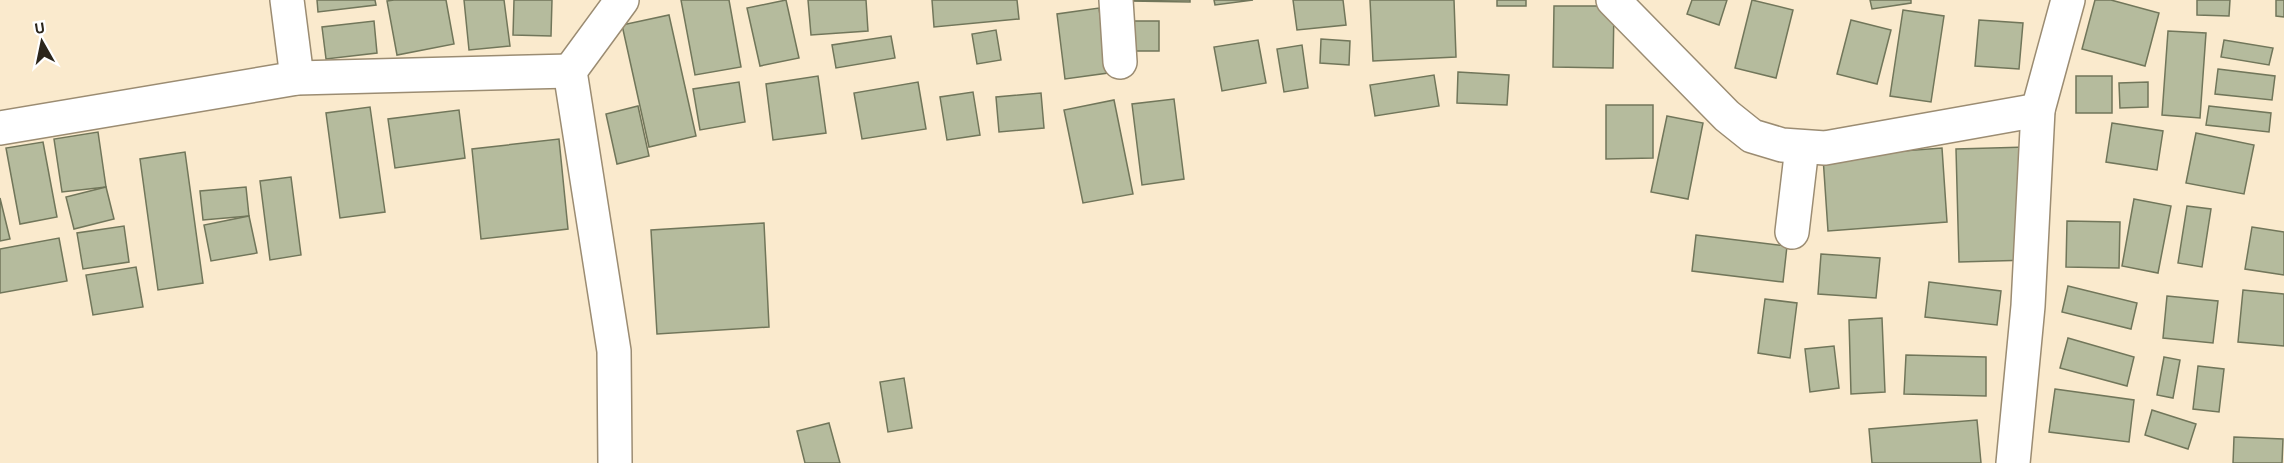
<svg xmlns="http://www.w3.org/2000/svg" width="2284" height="463" font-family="'Alegreya Sans',sans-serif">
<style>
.building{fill:#b5bb9d;stroke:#71765a;stroke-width:1.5}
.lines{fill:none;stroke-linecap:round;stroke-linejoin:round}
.street-casing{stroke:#9b8c72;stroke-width:36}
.street{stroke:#fff;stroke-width:33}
</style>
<rect width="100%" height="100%" fill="#faeacd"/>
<g class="building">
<polygon points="317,0 375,0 376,5 318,12"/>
<polygon points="394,0 446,0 454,44 397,55 387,1"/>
<polygon points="464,0 504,0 510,46 469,50"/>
<polygon points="514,0 552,0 551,36 513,35"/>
<polygon points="681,0 729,0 741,67 695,75"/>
<polygon points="786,0 799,58 760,66 747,8"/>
<polygon points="808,0 866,0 868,31 811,35"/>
<polygon points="932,0 1017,0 1019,19 934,27"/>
<polygon points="1129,0 1190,0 1190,2 1129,1"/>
<polygon points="1214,0 1253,0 1215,5"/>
<polygon points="1293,0 1343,0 1346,25 1297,30"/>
<polygon points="1370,0 1454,0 1456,57 1373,61"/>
<rect x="1497" y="0" width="29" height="6"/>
<polygon points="1692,0 1727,0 1719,25 1687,14"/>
<polygon points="1752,0 1793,10 1776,78 1735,68"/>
<polygon points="1870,0 1911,0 1911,3 1872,9"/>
<polygon points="2095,0 2111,0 2159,13 2145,66 2082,49"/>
<polygon points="2197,0 2230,0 2229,16 2197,15"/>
<polygon points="2276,0 2284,0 2284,17 2276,16"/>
<polygon points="1554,6 1614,6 1613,68 1553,67"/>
<polygon points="1099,8 1108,73 1065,79 1057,14"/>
<polygon points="1903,10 1944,16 1931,102 1890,96"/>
<polygon points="669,15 696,136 649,147 622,25"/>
<polygon points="1851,20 1891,30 1877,84 1837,74"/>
<polygon points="1979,20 2023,23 2019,69 1975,66"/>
<polygon points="374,21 377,53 326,59 322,27"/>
<rect x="1124" y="21" width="35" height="30"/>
<polygon points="996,30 1001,60 977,64 972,34"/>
<polygon points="2168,31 2206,33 2200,118 2162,115"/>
<polygon points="891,36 895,58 836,68 832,45"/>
<polygon points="1321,39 1350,41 1349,65 1320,63"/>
<polygon points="1258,40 1266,83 1222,91 1214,47"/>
<polygon points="2224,40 2273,48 2269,65 2221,57"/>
<polygon points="1302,45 1308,88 1284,92 1277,49"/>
<polygon points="2218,69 2275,76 2272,100 2215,94"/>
<polygon points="1458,72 1509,75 1507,105 1457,103"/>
<polygon points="1434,75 1439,106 1375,116 1370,85"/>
<polygon points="818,76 826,133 773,140 766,84"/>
<rect x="2076" y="76" width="36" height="37"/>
<polygon points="739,82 745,122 700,130 693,89"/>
<polygon points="918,82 926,129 862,139 854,93"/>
<polygon points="2148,82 2148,107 2120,108 2119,83"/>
<polygon points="973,92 980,135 947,140 940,97"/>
<polygon points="1041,93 1044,128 999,132 996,97"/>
<polygon points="1174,99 1184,179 1142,185 1132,104"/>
<polygon points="1114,100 1133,194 1083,203 1064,110"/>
<polygon points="1606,105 1653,105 1653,158 1606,159"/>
<polygon points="638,106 649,156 617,164 606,114"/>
<polygon points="2209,106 2271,113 2269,132 2206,125"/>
<polygon points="370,107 385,212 340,218 326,113"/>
<polygon points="459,110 465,158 395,168 388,119"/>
<polygon points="1667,116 1703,123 1688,199 1651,192"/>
<polygon points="2112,123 2163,131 2157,170 2106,162"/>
<polygon points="98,132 106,187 62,192 54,139"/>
<polygon points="2196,133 2254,145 2244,194 2186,183"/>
<polygon points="559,139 568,229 481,239 472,149"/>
<polygon points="43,142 57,217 20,224 6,148"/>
<polygon points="2027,147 2030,260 1959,262 1956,149"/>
<polygon points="1942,148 1947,222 1828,231 1823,157"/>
<polygon points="185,152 203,283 158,290 140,159"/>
<polygon points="291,177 301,255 270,260 260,181"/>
<polygon points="106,187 114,219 74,229 66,197"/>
<polygon points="246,187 249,216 203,220 200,191"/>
<polygon points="0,198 10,239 0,241"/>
<polygon points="2134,199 2171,206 2158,273 2122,266"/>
<polygon points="2187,206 2211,209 2202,267 2178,263"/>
<polygon points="249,216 257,253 211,261 204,225"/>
<polygon points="2067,221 2120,222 2119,268 2066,267"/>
<polygon points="764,223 769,327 657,334 651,230"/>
<polygon points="124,226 129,262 83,269 77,233"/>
<polygon points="2252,227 2284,232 2284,275 2245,269"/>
<polygon points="1696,235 1787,246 1783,282 1692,271"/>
<polygon points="59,238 67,281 0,293 0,249"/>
<polygon points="1821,254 1880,258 1876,298 1818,294"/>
<polygon points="136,267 143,307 93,315 86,275"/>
<polygon points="1929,282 2001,291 1997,325 1925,317"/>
<polygon points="2068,286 2137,303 2131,329 2062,312"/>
<polygon points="2243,290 2284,294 2284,346 2238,342"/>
<polygon points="2167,296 2218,301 2213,343 2163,338"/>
<polygon points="1765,299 1797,303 1790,358 1758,353"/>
<polygon points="1882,318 1885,392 1851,394 1849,320"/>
<polygon points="2068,338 2134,357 2127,386 2060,368"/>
<polygon points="1834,346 1839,388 1810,392 1805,349"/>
<polygon points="1906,355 1986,357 1986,396 1904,394"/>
<polygon points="2164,357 2180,360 2173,398 2157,395"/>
<polygon points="2198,366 2224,369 2219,412 2193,409"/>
<polygon points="904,378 912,428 888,432 880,382"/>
<polygon points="2055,389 2134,400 2129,442 2049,432"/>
<polygon points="2152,410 2196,424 2188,449 2145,435"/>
<polygon points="1977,420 1981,463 1872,463 1869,429"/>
<polygon points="829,423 840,463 805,463 797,431"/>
<polygon points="2234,437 2283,439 2282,463 2233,463"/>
</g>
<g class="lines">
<defs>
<g id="street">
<polyline points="287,0 297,78"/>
<polyline points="1116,0 1120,62"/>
<polyline points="1613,0 1727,116 1752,136 1782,145 1825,148 2038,110"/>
<polyline points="0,128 297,78 570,71"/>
<polyline points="1792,232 1802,147"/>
<polyline points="615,463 614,351 570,71 622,0"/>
<polyline points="2013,463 2028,306 2038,110 2068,0"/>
</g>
</defs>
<use href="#street" class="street-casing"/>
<use href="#street" class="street"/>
</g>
<g transform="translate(42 42) rotate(351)" stroke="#ffffff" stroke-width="4.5" paint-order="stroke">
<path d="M0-4.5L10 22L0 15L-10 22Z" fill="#2c261b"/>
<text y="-9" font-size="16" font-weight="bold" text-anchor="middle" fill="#2c261b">U</text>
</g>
</svg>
